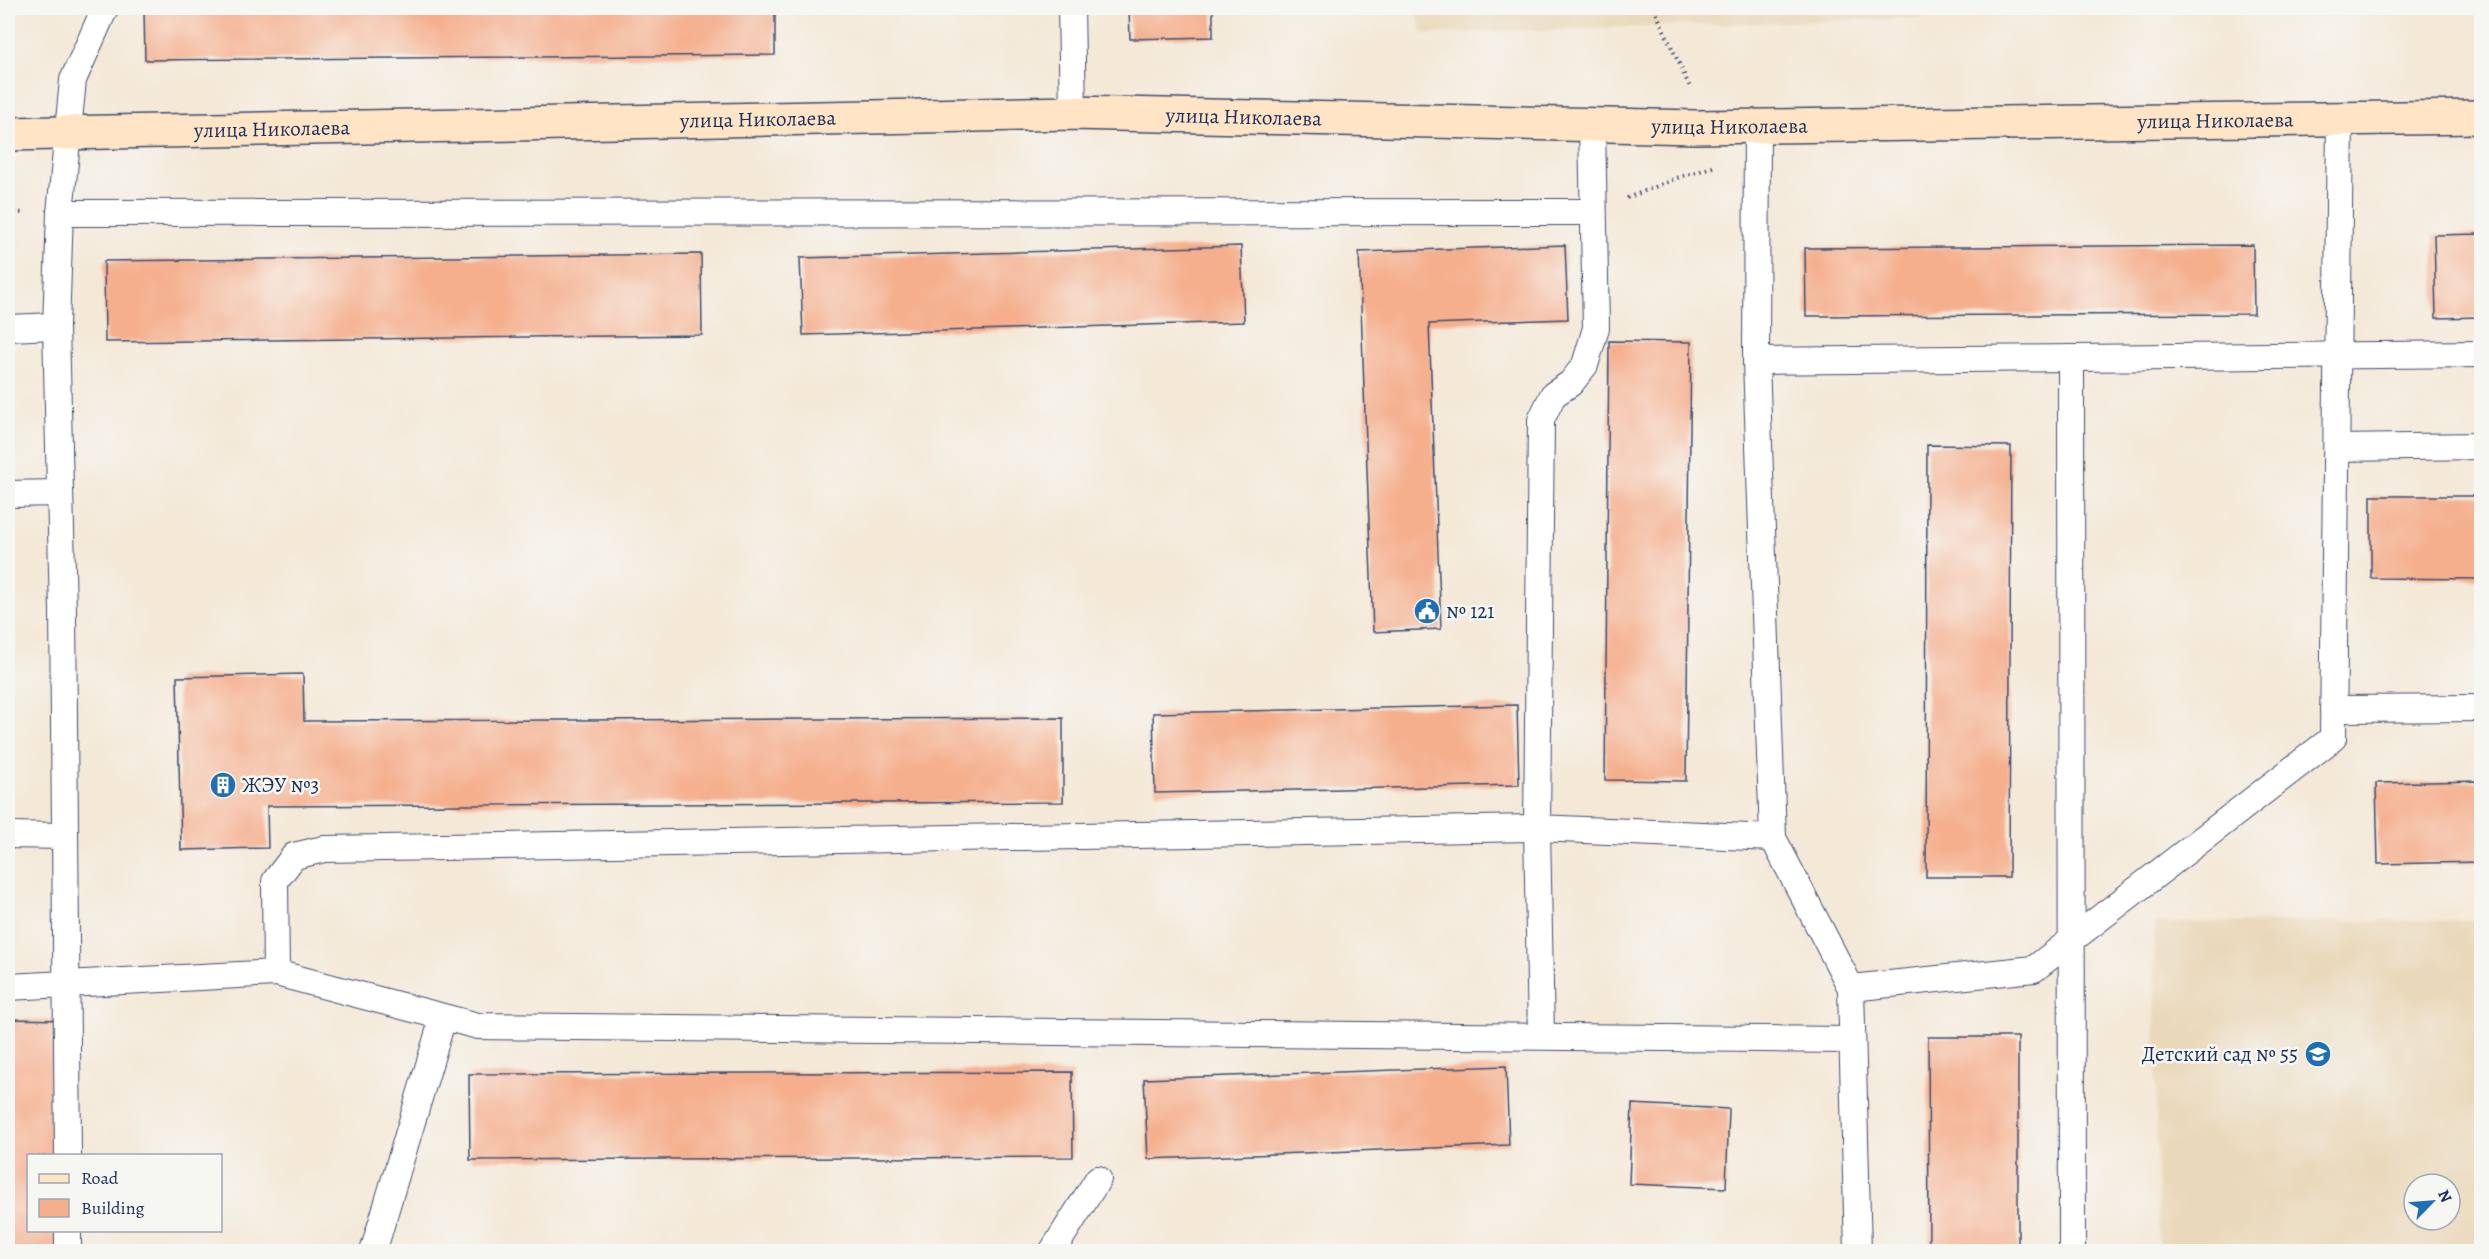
<svg xmlns="http://www.w3.org/2000/svg" width="2489" height="1259" font-family="Alegreya,serif">
<style>
.built{fill:#ead8ba;fill-rule:evenodd}
.building{fill:#f5af8d}
.lines{fill:none;stroke-linecap:round;stroke-linejoin:round}
.service-casing{stroke:#3c4b70;stroke-width:28}
.secondary-casing{stroke:#3c4b70;stroke-width:36}
.path{stroke:#3c4b70;stroke-width:4;stroke-dasharray:1.5 4.5;stroke-linecap:butt}
.service{stroke:#fff;stroke-width:26}
.secondary{stroke:#ffe4c6;stroke-width:33}
.labels{text-anchor:middle;dominant-baseline:central;stroke-width:5;stroke-linejoin:round;paint-order:stroke}
.street-label{font-size:21px;fill:#1b2f5e;stroke:#f6f6f2}
.poi-label{font-size:21px;fill:#1b2f5e;stroke:#f6f6f2;text-anchor:start}
</style>
<rect width="100%" height="100%" fill="#f6f6f2"/>
<filter id="ink" filterUnits="userSpaceOnUse"><feTurbulence type="fractalNoise" baseFrequency=".0167" numOctaves="2"/><feDisplacementMap in="SourceGraphic" scale="12" xChannelSelector="R" yChannelSelector="G"/><feConvolveMatrix kernelMatrix="1 2 1 2 8 2 1 2 1" color-interpolation-filters="sRGB"/></filter>
<filter id="wash" filterUnits="userSpaceOnUse"><feTurbulence type="fractalNoise" baseFrequency=".008" numOctaves="4" result="noise"/><feDisplacementMap in="SourceGraphic" scale="24" xChannelSelector="R" yChannelSelector="G"/><feGaussianBlur stdDeviation="1.35" result="paint"/><feColorMatrix in="noise" values="0 0 0 0 0 0 0 0 0 0 0 0 0 0 0 0 0 1.4 0 .05"/><feComposite in="paint" operator="in"/></filter>
<g filter="url(#wash)">
<rect width="100%" height="100%" fill="#f4e8d7"/>
<g class="built">
<polygon points="1415,8 2224,8 1423,34"/>
<path d="M 2481,920 L 2481,1251 L 2158,1251 L 2154,923 ZM 2414,1184 L 2450,1184 L 2450,1220 L 2414,1220 Z"/>
</g>
<g id="blocks">
<g class="building">
<polygon points="144,8 775,8 775,55 145,60"/>
<polygon points="1129,8 1213,8 1213,37 1130,39"/>
<polygon points="2482,234 2482,317 2436,318 2434,235"/>
<polygon points="1565,245 1568,319 1429,324 1441,629 1373,632 1359,252"/>
<polygon points="2253,245 2254,314 1806,316 1805,248"/>
<polygon points="1241,246 1244,322 803,335 800,258"/>
<polygon points="701,254 702,335 105,342 104,261"/>
<polygon points="1609,341 1691,342 1686,781 1605,780"/>
<polygon points="1927,445 2011,446 2009,877 1926,877"/>
<polygon points="2371,496 2482,496 2482,579 2371,578"/>
<polygon points="303,674 304,721 1063,718 1063,802 267,806 268,848 181,850 177,677"/>
<polygon points="1517,705 1519,785 1155,793 1153,713"/>
<polygon points="2482,781 2482,862 2378,864 2376,783"/>
<polygon points="8,1019 65,1020 62,1156 28,1156 28,1230 60,1230 59,1252 8,1252"/>
<polygon points="1928,1037 2018,1037 2018,1252 1929,1252"/>
<polygon points="1506,1066 1509,1145 1148,1159 1144,1079"/>
<polygon points="1072,1072 1073,1157 470,1160 469,1074"/>
<polygon points="1632,1104 1729,1109 1726,1188 1629,1184"/>
</g>
</g>
</g>
<g filter="url(#ink)">
<use href="#blocks" fill-opacity="0" stroke="#3c4b70" stroke-width="1.5"/>
<g class="lines">
<defs>
<g id="service">
<polyline points="1071,8 1073,113"/>
<polyline points="1757,125 1756,361 1773,838 1851,988"/>
<polyline points="60,213 1593,212"/>
<polyline points="8,328 56,326"/>
<polyline points="2071,358 2072,1252"/>
<polyline points="1756,361 2482,354"/>
<polyline points="2337,448 2482,446"/>
<polyline points="8,494 58,493"/>
<polyline points="2333,709 2482,708"/>
<polyline points="8,835 63,836"/>
<polyline points="276,973 275,881 294,856 324,849 1537,828 1773,838"/>
<polyline points="8,987 276,973 478,1026 1851,1040"/>
<polyline points="1541,1036 1537,828 1541,420 1553,395 1571,383 1585,365 1596,328 1592,126"/>
<polyline points="68,1156 63,611 56,326 60,213 73,80 105,8"/>
<polyline points="68,1230 68,1252"/>
<polyline points="373,1252 443,1018"/>
<polyline points="1052,1252 1098,1179"/>
<polyline points="1858,1252 1851,988 2034,969 2333,738 2340,119"/>
</g>
<g id="secondary">
<path id="s1" d="M 8,134 L 1073,113 L 1697,127 L 2482,117"/>
</g>
</defs>
<use href="#service" class="service-casing"/>
<use href="#secondary" class="secondary-casing"/>
<g class="path">
<polyline points="1654,8 1691,90"/>
<polyline points="1627,198 1677,178 1713,167"/>
<polyline points="8,212 26,213"/>
</g>
<use href="#service" class="service"/>
<use href="#secondary" class="secondary"/>
</g>
</g>
<defs>
<symbol id="civic-disc" viewBox="-11 -11 22 22"><circle r="9.5" fill="#1f6fb2" stroke="#f6f6f2"/><path d="M-.6-6.5H3V-4.5H.6V-3L4-1V1h2V6H-6V1h2V-1L-.6-3ZM-1.2 2.5V6h2.4V2.5Z" fill="#fff"/></symbol>
<symbol id="building-disc" viewBox="-11 -11 22 22"><circle r="9.5" fill="#1f6fb2" stroke="#f6f6f2"/><path d="M-4-6H4V6H1V3H-1V6H-4ZM-2.5-4.3h1.7v1.8h-1.7ZM.8-4.3h1.7v1.8H.8ZM-2.5-1h1.7V.8h-1.7ZM.8-1h1.7V.8H.8Z" fill="#fff"/></symbol>
<symbol id="school-disc" viewBox="-11 -11 22 22"><circle r="9.5" fill="#1f6fb2" stroke="#f6f6f2"/><path d="M0-5L7-2L0 1L-7-2ZM-4 1L0 2.5L4 1V4Q0 6-4 4Z" fill="#fff"/></symbol>
</defs>
<g fill-rule="evenodd">
<use href="#civic-disc" x="1412" y="596" width="30" height="30"/>
<use href="#building-disc" x="208" y="770" width="30" height="30"/>
<use href="#school-disc" x="2303" y="1039" width="30" height="30"/>
</g>
<g class="labels">
<g class="street-label">
<text stroke="none"><textPath href="#s1" startOffset="1236">улица Николаева</textPath></text>
<text stroke="none"><textPath href="#s1" startOffset="750">улица Николаева</textPath></text>
<text stroke="none"><textPath href="#s1" startOffset="2208">улица Николаева</textPath></text>
<text stroke="none"><textPath href="#s1" startOffset="1722">улица Николаева</textPath></text>
<text stroke="none"><textPath href="#s1" startOffset="264">улица Николаева</textPath></text>
</g>
<g class="poi-label">
<text x="1446" y="611">№ 121</text>
<text x="242" y="785">ЖЭУ №3</text>
<text x="2298" y="1054" text-anchor="end">Детский сад № 55</text>
</g>
</g>
<rect width="2489" height="1259" fill="none" stroke="#f6f6f2" stroke-width="30"/>
<rect x="27" y="1154" width="195" height="78" fill="#f6f6f2" stroke="#9ea6b7" stroke-width="1.5"/>
<rect x="39" y="1174" width="30" height="9" fill="#ffe4c6" stroke="#9ea6b7" stroke-width="1.5"/>
<text x="81" y="1184" font-size="18" fill="#1b2f5e">Road</text>
<rect x="39" y="1199" width="30" height="18" fill="#f5af8d" stroke="#9ea6b7" stroke-width="1.5"/>
<text x="81" y="1214" font-size="18" fill="#1b2f5e">Building</text>
<g transform="translate(2432 1202) rotate(65)"><circle r="28" fill="#f6f6f2" stroke="#9ea6b7" stroke-width="1.5"/>
<path d="M0-4.5L10 22L0 15L-10 22Z" fill="#1f6fb2"/>
<text y="-9" font-size="16" font-weight="bold" text-anchor="middle" fill="#1b2f5e">N</text>
</g>
</svg>
